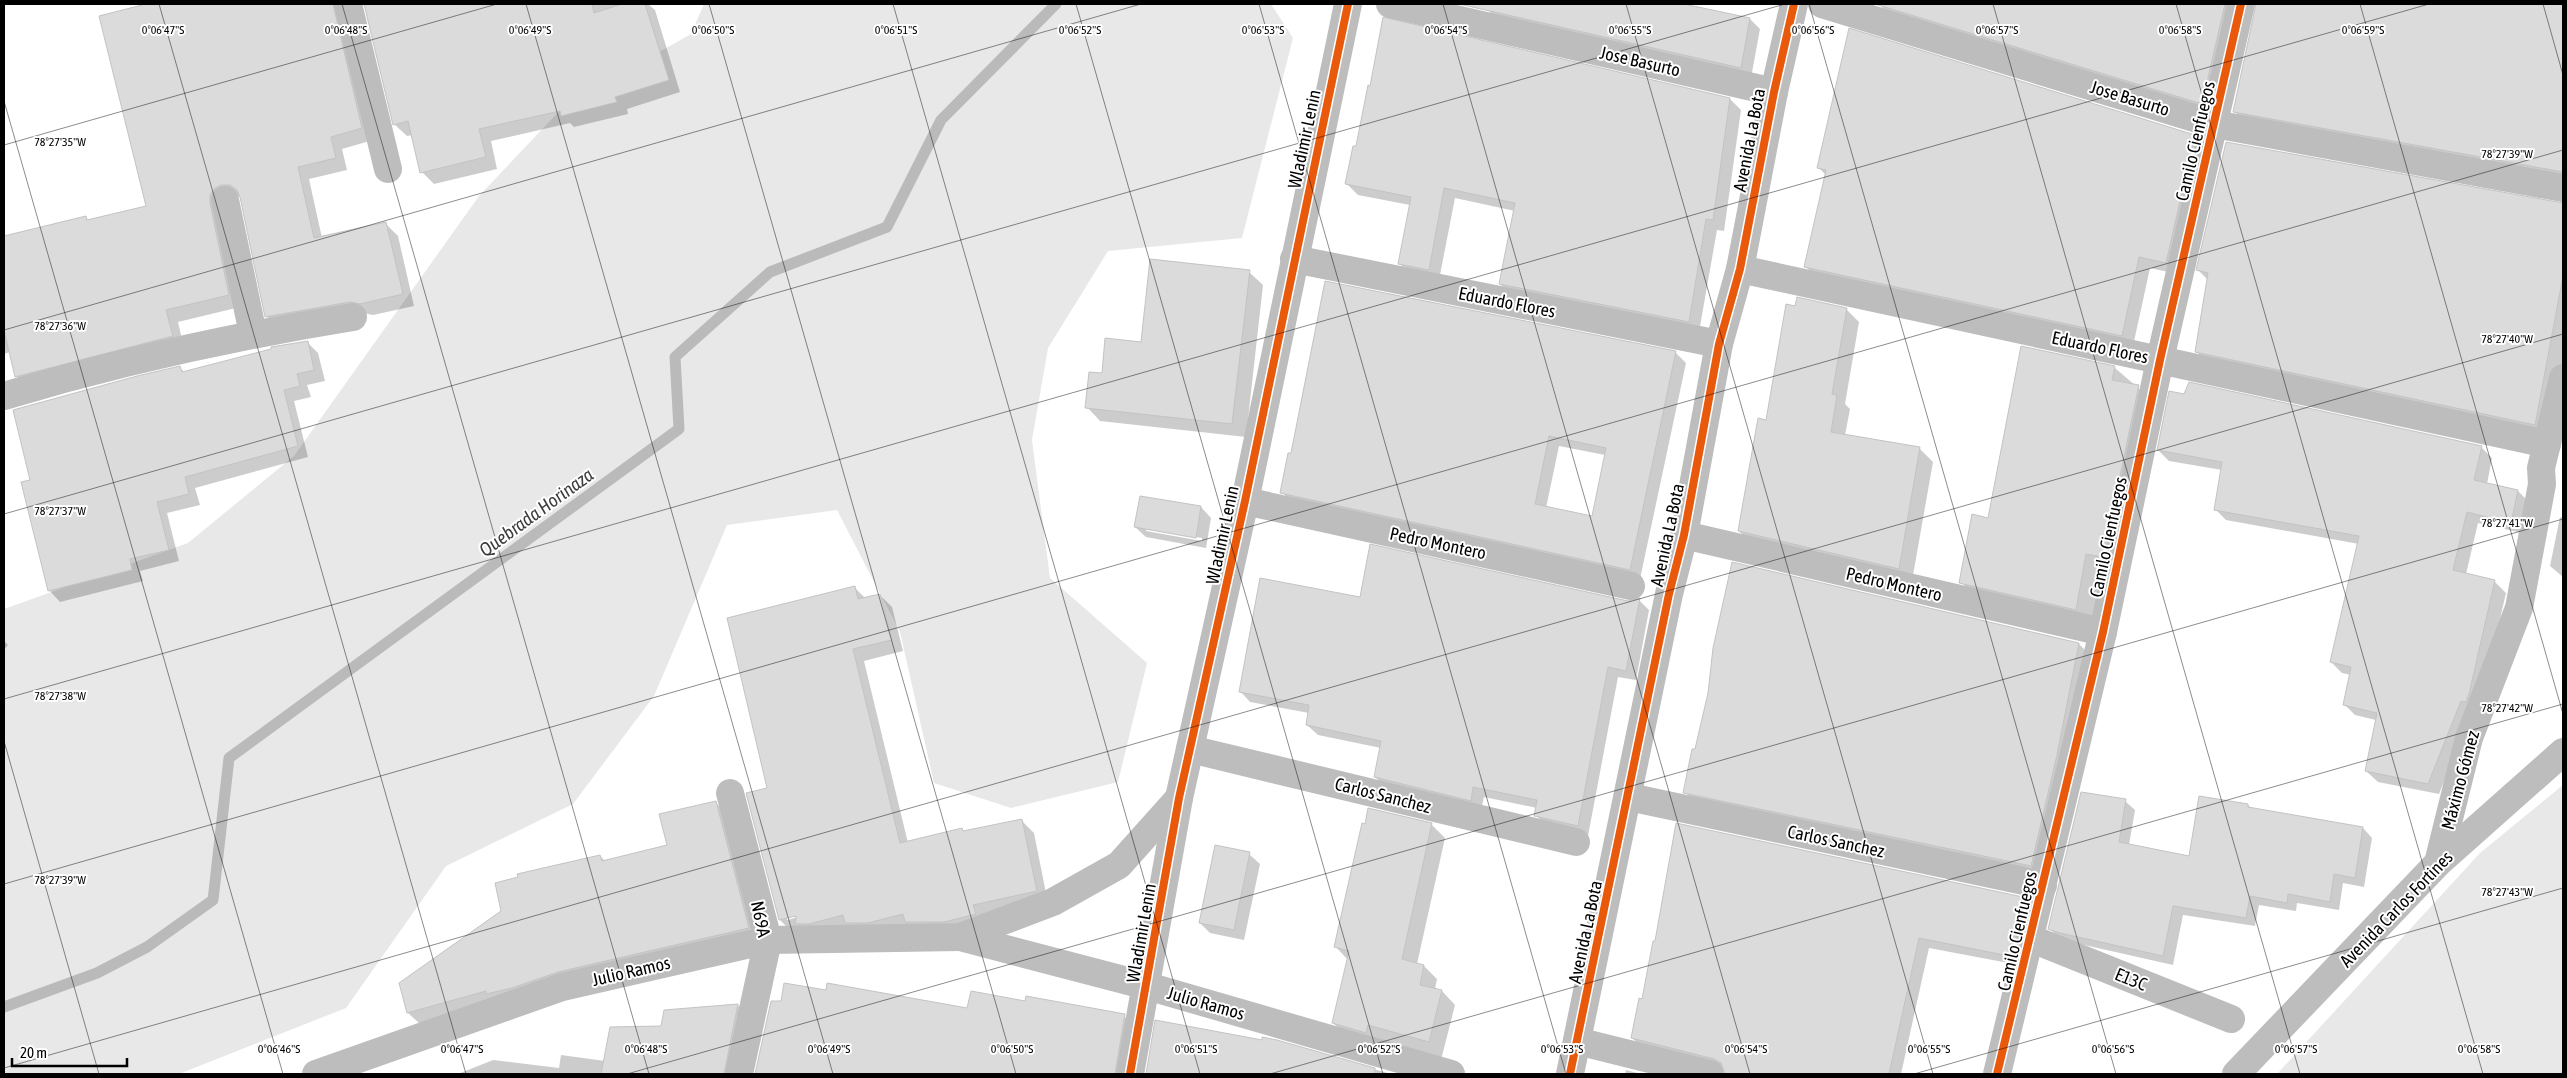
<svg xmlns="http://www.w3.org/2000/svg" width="2567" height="1078" font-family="'Asap Condensed',sans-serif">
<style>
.green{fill:#e8e8e8}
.shadow{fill:#0003;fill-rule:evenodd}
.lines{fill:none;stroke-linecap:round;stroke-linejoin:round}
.stream{stroke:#bababa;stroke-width:11}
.building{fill:#dbdbdb;stroke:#c3c3c3;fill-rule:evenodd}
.minor{stroke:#bdbdbd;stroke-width:28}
.tertiary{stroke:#bdbdbd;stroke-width:28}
.cycleway-casing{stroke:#fff;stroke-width:11}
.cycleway{stroke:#e8590c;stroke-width:8}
.ticks{fill:none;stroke:#000;stroke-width:1;stroke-opacity:0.45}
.labels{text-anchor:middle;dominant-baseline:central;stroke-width:4;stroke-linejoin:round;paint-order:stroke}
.street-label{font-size:18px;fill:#000;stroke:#fff}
.water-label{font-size:19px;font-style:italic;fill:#3d3d3d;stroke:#fff}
.ticks-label{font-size:12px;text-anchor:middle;fill:#000;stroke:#fff;stroke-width:4;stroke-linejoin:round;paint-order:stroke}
</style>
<rect width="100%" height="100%" fill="#fff"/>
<g class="green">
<polygon points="704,4 1271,4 1293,38 1242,238 1108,251 1048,348 1032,440 1050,578 1147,663 1118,782 1011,808 934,783 900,632 837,510 727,525 654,696 573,804 446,866 346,1008 179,1074 4,1074 4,609 188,543 294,456 479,196 565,105 691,34"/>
<polygon points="2563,785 2563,1074 2277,1074 2480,853"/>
</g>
<g class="shadow">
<polygon points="154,4 351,4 373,140 342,149 347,170 309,179 322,238 386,224 398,236 414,306 373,315 363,313 279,328 266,316 242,197 234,196 240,307 178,322 184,348 28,388 16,376 10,352 4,354 4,237 85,217 89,221 147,207 100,16"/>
<polygon points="365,4 648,4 655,10 680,92 627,109 628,114 574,127 570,123 491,141 497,169 434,184 422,172 413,135 407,136 394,124"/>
<polygon points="1489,4 1678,4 1750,19 1760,29 1751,78 1498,20 1488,10"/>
<polygon points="1879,4 2241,4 2213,114 1890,15"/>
<polygon points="2257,4 2563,4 2563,180 2245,122 2234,111"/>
<polygon points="1730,99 1741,110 1724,231 1717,230 1699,332 1511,295 1500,284 1515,211 1455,198 1439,280 1410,274 1399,263 1410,205 1358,195 1347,184"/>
<polygon points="2195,136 2206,147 2177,274 2150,268 2133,346 1817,278 1805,266 1826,175 1819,168"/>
<polygon points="2563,204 2563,378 2546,436 2207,362 2196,351 2208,280 2198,270"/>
<polygon points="1249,272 1263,285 1246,437 1100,421 1087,407 1103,375 1142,343"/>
<path d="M 1326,283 L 1676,353 L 1686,363 L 1640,579 L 1292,503 L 1282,492 L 1292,455 ZM 1559,446 L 1605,455 L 1593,517 L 1546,508 Z"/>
<polygon points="1796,307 1846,309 1859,322 1845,404 1850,409 1845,435 1920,449 1933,462 1912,581 1752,544 1739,531"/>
<polygon points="307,342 318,353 325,381 307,385 311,397 294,401 308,457 195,488 200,505 167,513 179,561 140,571 143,581 60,602 49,590 32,480 180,368 184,372"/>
<polygon points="2115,368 2158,405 2095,628 1980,602 1961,582 1989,519"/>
<polygon points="2481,447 2492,458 2487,484 2518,491 2529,502 2522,533 2478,523 2466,574 2495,582 2506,593 2480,705 2473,711 2439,794 2378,782 2366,771 2376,720 2355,715 2344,704 2351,675 2342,673 2331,662 2359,544 2226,520 2215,509 2222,470 2169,461 2158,450"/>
<path d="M 1201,507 L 1211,518 L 1206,548 L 1146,537 L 1135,527 ZM 1146,528 L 1202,538 L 1202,541 L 1146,531 Z"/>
<polygon points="2560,517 2563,518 2563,577 2550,566"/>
<path d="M 855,588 L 865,598 L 880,595 L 892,607 L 903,651 L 864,661 L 908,843 L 962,829 L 964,832 L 1022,821 L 1034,833 L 1048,903 L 957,933 L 792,932 L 780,920 L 768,789 ZM 802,913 L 802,916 L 787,920 L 787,917 Z"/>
<polygon points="1361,599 1628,603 1639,600 1649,610 1636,680 1618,677 1588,836 1546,826 1536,815 1537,808 1484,797 1481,810 1386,787 1375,777 1381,748 1318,735 1307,725 1309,713 1250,702 1240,691"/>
<polygon points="4,641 8,645 4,650"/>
<polygon points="2079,644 2090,655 2041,877 1696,803 1685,792"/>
<polygon points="2125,801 2135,810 2129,845 2190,858 2248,805 2252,809 2363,828 2372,838 2364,887 2343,883 2339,910 2297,903 2296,911 2259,905 2255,926 2183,915 2173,965 2071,942 2059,938 2049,928"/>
<polygon points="715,802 727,814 760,939 420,1024 408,1013 600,856 605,861 668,846"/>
<polygon points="1431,824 1445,838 1417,964 1424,966 1437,979 1435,989 1442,991 1455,1005 1440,1064 1347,1036 1333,1023 1348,960 1336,947 1366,825"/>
<polygon points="1677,824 2023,898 2033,908 2019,965 1929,948 1901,1074 1726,1074 1726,1069 1643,1048 1632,1038 1656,943"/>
<polygon points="1249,854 1260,864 1244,940 1210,933 1200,923"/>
<polygon points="827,991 968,1010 1026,1002 1124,1016 1135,1027 1127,1074 756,1074 772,1003"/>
<polygon points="738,1005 749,1016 738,1074 458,1074 493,1060 559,1068 561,1055 605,1061 662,1027"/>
<polygon points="1156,1021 1263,1042 1276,1041 1391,1074 1147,1074"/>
<polygon points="1626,1070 1641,1074 1625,1074"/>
</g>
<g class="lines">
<polyline class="stream" points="4,1007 97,973 147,947 213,900 229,758 679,429 675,357 770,272 887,227 941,120 1056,4"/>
</g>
<g class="building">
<polygon points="146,4 333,4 362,128 331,137 336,158 298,167 314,238 386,222 403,294 360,304 350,302 265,317 240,197 237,190 230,185 221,185 215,188 210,195 210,203 229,295 166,310 173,336 15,377 4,330 4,236 86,216 87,220 146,206 99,16"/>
<polygon points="364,4 592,4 594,13 622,4 645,4 669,80 615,97 617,102 561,116 560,111 479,129 486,157 420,173 408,121 393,125"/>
<polygon points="1459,4 1684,4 1750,18 1741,68"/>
<polygon points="1875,4 2225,4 2202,104"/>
<polygon points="2256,4 2563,4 2563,172 2233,112"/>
<polygon points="1383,17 1730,98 1713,220 1706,219 1689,322 1499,284 1515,203 1444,188 1429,270 1398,264 1411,197 1345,184 1353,146 1356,146 1368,85 1370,86"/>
<polygon points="1849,28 2195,135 2166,263 2139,257 2122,336 1804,267 1826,170 1817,168"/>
<polygon points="2226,142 2563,203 2563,276 2535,425 2195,352 2208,273 2196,270"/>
<polygon points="1150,259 1250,270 1232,424 1085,408 1089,372 1102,373 1105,338 1141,342"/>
<path d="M 1325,281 L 1676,351 L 1630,570 L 1280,493 L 1288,453 L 1291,453 ZM 1549,436 L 1606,448 L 1592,516 L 1535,504 Z"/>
<polygon points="1797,297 1847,308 1832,394 1837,395 1831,432 1920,447 1899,569 1738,531 1758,418 1766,420 1786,304 1795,306"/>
<polygon points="308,341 314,370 297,374 300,386 284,390 298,446 185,477 189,494 157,502 169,550 130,559 132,570 48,591 21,482 30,480 13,410 137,376 180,366 182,372 271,349 271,347"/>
<polygon points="2021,346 2115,366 2112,380 2139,385 2103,557 2086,554 2076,610 1959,583 1972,514 1988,518"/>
<polygon points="2189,382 2482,446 2474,480 2518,490 2511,523 2467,512 2453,570 2495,580 2469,694 2466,702 2461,701 2428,784 2365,771 2377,713 2343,705 2351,667 2330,662 2359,536 2214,510 2222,462 2157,450 2169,391 2184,394"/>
<polygon points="1140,496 1201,506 1196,538 1134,527"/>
<polygon points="1370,544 1628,601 1640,598 1626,671 1608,667 1578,826 1534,816 1537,800 1473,787 1471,801 1374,777 1381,741 1306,725 1309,705 1239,692 1260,578 1360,597"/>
<polygon points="1732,562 2079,643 2057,755 2031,866 1683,793 1692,749 1695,749 1708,693 1713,648"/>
<polygon points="855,586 858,599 880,594 892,640 853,649 900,843 962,828 963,831 1022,819 1037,891 973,905 976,914 944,922 905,922 903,914 868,923 845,923 843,915 809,924 795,924 796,916 779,920 746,793 767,788 727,618"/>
<polygon points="2081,792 2126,799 2119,842 2189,856 2199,796 2248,804 2248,807 2363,827 2355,878 2334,874 2330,902 2288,894 2287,903 2250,896 2246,918 2173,906 2163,956 2060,933 2048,929"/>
<polygon points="716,801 749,928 558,972 512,988 486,994 486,991 407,1013 399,983 501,911 495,883 518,877 517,874 600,855 602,861 667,845 659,814"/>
<polygon points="1368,808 1432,823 1402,959 1424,965 1420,985 1442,990 1429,1042 1368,1025 1366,1033 1332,1023 1349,951 1334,947 1362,823 1365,824"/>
<polygon points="1676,823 2023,897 2009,956 1919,938 1889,1074 1725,1074 1721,1063 1714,1059 1631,1038 1639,998 1642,999 1653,941 1655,941"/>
<polygon points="1215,845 1250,852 1234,930 1199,923"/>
<polygon points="784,983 826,990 827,983 967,1008 971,991 1025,1001 1026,996 1125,1014 1115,1074 755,1074 771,1001 781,1001"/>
<polygon points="738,1004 724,1074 601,1074 610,1027 661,1026 664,1010"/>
<polygon points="1155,1020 1262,1040 1262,1037 1277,1040 1375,1068 1375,1074 1146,1074"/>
</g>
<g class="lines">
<g class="minor">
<polyline points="348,4 388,169"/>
<polyline points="1390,4 1774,92"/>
<polyline points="1822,4 2214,124 2563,188"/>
<polyline points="225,200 253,334"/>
<polyline points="1294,259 1719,344"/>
<polyline points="1740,269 2547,444"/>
<path d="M 4,396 C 118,362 236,336 353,317"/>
<polyline points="1245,501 1631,586"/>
<polyline points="1684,535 2103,632"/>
<polyline points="1190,749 1576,842"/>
<polyline points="730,793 768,940 739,1074"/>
<polyline points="1629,797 2043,885"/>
<polyline points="2438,863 2469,738 2519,608 2542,484 2541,468 2563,378"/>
<polyline points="960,937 1147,986 1451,1074"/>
<polyline points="2032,939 2231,1019"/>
<polyline points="1577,1041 1710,1074"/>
<polyline points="1130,1074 1179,798"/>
<polyline points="1997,1074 2103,632 2160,360 2241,4"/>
</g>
<g class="tertiary">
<polyline points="316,1074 562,987 768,940 960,937 1053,902 1119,865 1179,798 1245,501 1348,4"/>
<polyline points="1570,1074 1669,594 1684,535 1719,344 1740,269 1774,92 1794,4"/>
<polyline points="2236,1074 2438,863 2563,752"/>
</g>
<defs>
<g id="cycleway">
<polyline points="1130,1074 1179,798 1245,501 1348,4"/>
<polyline points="1570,1074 1669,594 1684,535 1719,344 1740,269 1774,92 1794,4"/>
<polyline points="1997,1074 2103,632 2160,360 2241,4"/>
</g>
</defs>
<use href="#cycleway" class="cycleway-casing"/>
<use href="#cycleway" class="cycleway"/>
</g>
<path class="ticks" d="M 159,4 L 466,1074M 342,4 L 649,1074M 526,4 L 833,1074M 709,4 L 1016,1074M 893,4 L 1200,1074M 1076,4 L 1383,1074M 1259,4 L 1566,1074M 1443,4 L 1750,1074M 1626,4 L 1933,1074M 1809,4 L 2116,1074M 1993,4 L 2300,1074M 2176,4 L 2483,1074M 2360,4 L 2563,714M 2543,4 L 2563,75M 4,101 L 283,1074M 4,145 L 497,4M 4,330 L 1141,4M 4,514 L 1785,4M 4,699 L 2429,4M 4,741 L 99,1074M 4,884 L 2563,150M 4,1068 L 2563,334M 627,1074 L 2563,519M 1270,1074 L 2563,704M 1914,1074 L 2563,888M 2558,1074 L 2563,1073"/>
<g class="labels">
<g class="street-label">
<text transform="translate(1640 61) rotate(13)">Jose Basurto</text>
<text transform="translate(2130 98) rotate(17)">Jose Basurto</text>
<text transform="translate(1304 139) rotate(-78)">Wladimir Lenin</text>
<text transform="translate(1749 140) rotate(-79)">Avenida La Bota</text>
<text transform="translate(2195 141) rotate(-77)">Camilo Cienfuegos</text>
<text transform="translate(1507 302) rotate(11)">Eduardo Flores</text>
<text transform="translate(2100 347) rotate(12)">Eduardo Flores</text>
<text transform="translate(1222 535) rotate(-78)">Wladimir Lenin</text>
<text transform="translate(1667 535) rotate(-78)">Avenida La Bota</text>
<text transform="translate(2108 537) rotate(-78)">Camilo Cienfuegos</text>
<text transform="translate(1438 543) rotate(12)">Pedro Montero</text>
<text transform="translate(1894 584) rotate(13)">Pedro Montero</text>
<text transform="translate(2460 780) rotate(-75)">Máximo Gómez</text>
<text transform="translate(1383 795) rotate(14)">Carlos Sanchez</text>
<text transform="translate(1836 841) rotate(12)">Carlos Sanchez</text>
<text transform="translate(2396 909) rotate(-46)">Avenida Carlos Fortines</text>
<text transform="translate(761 919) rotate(78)">N69A</text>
<text transform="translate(2017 931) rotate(-77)">Camilo Cienfuegos</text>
<text transform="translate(1585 932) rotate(-78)">Avenida La Bota</text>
<text transform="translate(1141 933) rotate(-80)">Wladimir Lenin</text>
<text transform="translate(631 971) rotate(-13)">Julio Ramos</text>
<text transform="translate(2131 979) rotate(22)">E13C</text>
<text transform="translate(1206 1003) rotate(16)">Julio Ramos</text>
</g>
<g class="water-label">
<text transform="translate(536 512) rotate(-36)">Quebrada Horinaza</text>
</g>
</g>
<g class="ticks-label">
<text x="163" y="34">0°06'47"S</text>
<text x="346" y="34">0°06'48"S</text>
<text x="530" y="34">0°06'49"S</text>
<text x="713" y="34">0°06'50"S</text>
<text x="896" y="34">0°06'51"S</text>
<text x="1080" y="34">0°06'52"S</text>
<text x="1263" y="34">0°06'53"S</text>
<text x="1446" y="34">0°06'54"S</text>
<text x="1630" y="34">0°06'55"S</text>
<text x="1813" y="34">0°06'56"S</text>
<text x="1997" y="34">0°06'57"S</text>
<text x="2180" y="34">0°06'58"S</text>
<text x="2363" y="34">0°06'59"S</text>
<text x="60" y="146">78°27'35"W</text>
<text x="2507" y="158">78°27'39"W</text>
<text x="60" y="330">78°27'36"W</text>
<text x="2507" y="343">78°27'40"W</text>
<text x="60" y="515">78°27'37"W</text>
<text x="2507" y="527">78°27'41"W</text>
<text x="60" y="700">78°27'38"W</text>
<text x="2507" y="712">78°27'42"W</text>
<text x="60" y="884">78°27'39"W</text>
<text x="2507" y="896">78°27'43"W</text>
<text x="279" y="1053">0°06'46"S</text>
<text x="462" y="1053">0°06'47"S</text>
<text x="646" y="1053">0°06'48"S</text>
<text x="829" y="1053">0°06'49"S</text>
<text x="1012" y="1053">0°06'50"S</text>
<text x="1196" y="1053">0°06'51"S</text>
<text x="1379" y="1053">0°06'52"S</text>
<text x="1562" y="1053">0°06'53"S</text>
<text x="1746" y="1053">0°06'54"S</text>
<text x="1929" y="1053">0°06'55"S</text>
<text x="2113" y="1053">0°06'56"S</text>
<text x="2296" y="1053">0°06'57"S</text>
<text x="2479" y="1053">0°06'58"S</text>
</g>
<rect width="2567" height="1078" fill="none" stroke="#000000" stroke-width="10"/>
<path d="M12 1058v8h115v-8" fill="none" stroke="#000000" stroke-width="2.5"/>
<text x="20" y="1058" font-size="15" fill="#000000" stroke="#ffffff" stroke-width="4" paint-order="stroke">20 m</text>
</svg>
